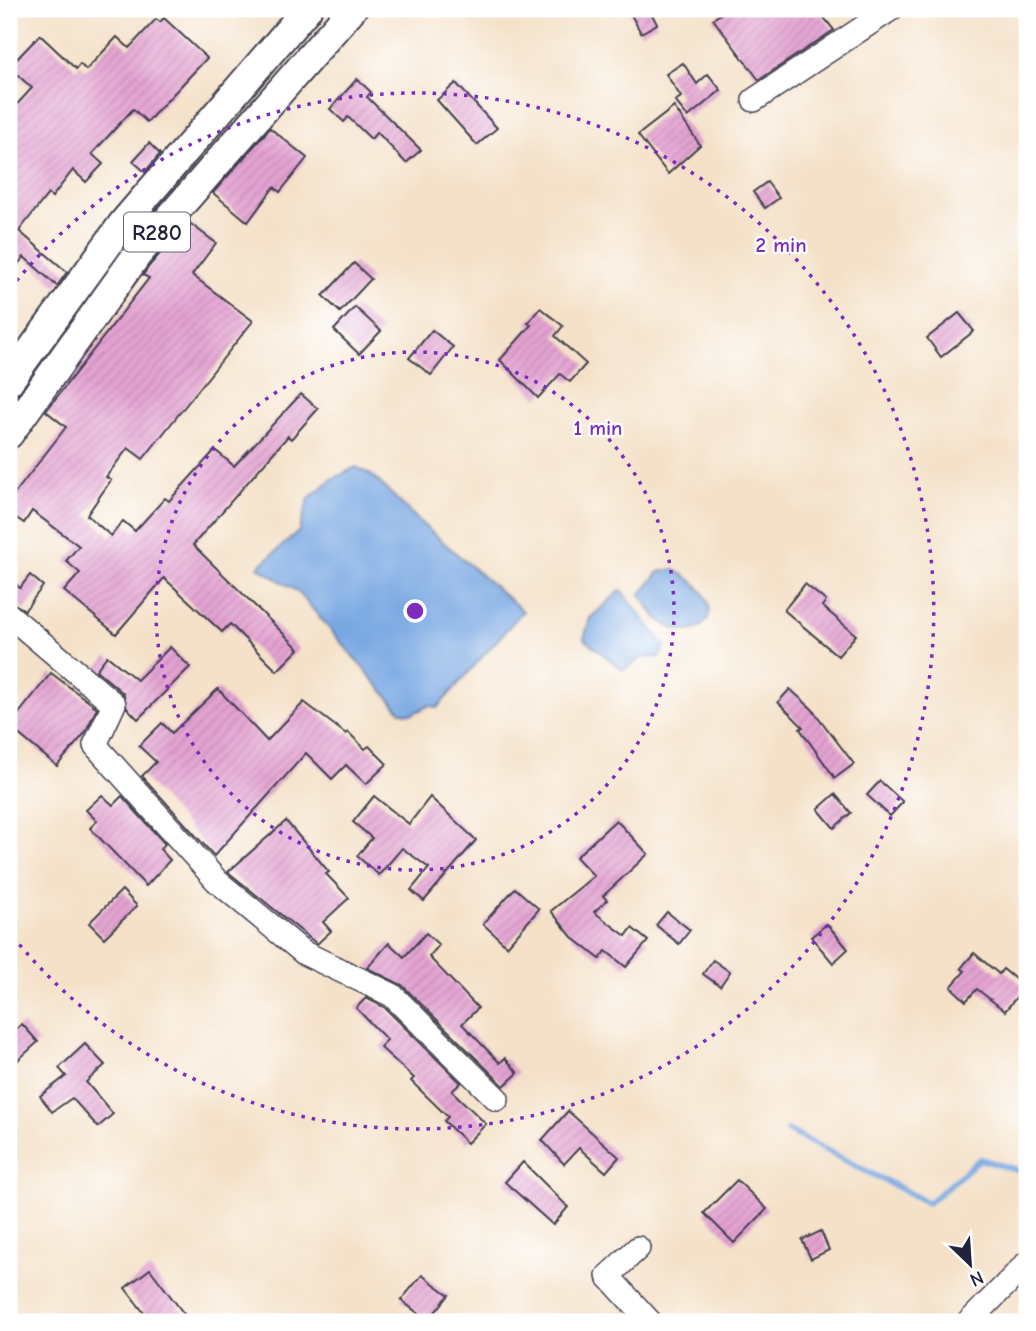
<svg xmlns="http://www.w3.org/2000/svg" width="1036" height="1331" font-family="'Comic Neue',sans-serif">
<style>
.water{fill:#78a7e2;stroke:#4d648e;stroke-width:2}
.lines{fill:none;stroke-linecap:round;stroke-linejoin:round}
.stream{stroke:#78a7e2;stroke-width:6}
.building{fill:url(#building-hatch)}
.minor-casing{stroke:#423f50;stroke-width:26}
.major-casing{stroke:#423f50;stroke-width:32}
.minor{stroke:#fff;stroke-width:23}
.major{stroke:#fff;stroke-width:28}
.ring{fill:none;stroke:#7b2cbf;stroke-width:3.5;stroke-dasharray:3.5 7}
.labels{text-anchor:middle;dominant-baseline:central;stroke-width:5;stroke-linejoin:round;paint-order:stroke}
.shield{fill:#fff;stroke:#646476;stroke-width:2}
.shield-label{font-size:23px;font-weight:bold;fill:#22223b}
.centre{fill:#7b2cbf;stroke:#fff;stroke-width:3.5}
.ring-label{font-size:21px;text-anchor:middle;font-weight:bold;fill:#7b2cbf;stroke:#fff;stroke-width:5;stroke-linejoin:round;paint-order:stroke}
</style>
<defs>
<pattern id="building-hatch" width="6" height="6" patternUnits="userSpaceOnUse" patternTransform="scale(1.75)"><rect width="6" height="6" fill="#e4a3d2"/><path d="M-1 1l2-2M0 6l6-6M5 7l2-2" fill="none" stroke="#c38cb5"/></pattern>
</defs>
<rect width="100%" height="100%" fill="#fff"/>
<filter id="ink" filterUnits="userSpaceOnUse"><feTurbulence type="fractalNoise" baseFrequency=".0143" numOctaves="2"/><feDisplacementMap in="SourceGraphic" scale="14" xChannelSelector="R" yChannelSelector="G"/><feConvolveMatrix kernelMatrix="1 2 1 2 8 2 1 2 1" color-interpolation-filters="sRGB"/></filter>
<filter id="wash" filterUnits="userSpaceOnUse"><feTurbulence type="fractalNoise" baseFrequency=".00686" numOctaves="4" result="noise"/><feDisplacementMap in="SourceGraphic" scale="28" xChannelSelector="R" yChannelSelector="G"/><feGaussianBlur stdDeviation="1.57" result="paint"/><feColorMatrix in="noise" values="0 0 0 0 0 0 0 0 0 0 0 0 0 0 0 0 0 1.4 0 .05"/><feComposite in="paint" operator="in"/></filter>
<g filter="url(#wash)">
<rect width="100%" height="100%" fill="#f4e1c8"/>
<g class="water">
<polygon points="356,467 373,476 420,522 523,611 437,708 430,705 412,714 401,712 298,592 258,567 299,531 309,498 332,479"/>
<path d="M 673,569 C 756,613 676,669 641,594 L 659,572 Z"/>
<polygon points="621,590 665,646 659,657 642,658 623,670 584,639 590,618"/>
</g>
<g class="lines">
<polyline class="stream" points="787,1130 928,1203 980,1159 1027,1173"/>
</g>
<g id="blocks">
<g class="building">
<polygon points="628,9 649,9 657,24 641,33"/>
<polygon points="728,9 817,9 834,30 759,80 713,19"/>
<polygon points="164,18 207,58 147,122 133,109 92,154 103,164 86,182 73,170 52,197 48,194 19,231 67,272 57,286 24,257 9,275 9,113 32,88 9,67 40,35 76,69 80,64 86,70 117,37 129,48 156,19 160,22"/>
<polygon points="683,63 697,84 708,74 721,90 688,117 675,101 681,97 666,74"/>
<polygon points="357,79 371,92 367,97 421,150 406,163 377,132 371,139 348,117 344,122 330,109"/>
<polygon points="456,83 497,128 477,145 437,100"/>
<polygon points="674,107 700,145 668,174 638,135"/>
<polygon points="270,128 307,158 280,192 274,187 248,222 213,193"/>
<polygon points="149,143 160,154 145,172 133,161"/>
<polygon points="767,182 779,198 765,208 753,192"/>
<polygon points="188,222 216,243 192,275 253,321 143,459 128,448 106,477 111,480 87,515 111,536 123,521 135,531 165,498 169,501 215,450 234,466 301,394 318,409 291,439 288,436 193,545 299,649 277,671 230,624 222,632 164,578 116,634 64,591 80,573 66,561 79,546 32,511 24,523 9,513 9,501 66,427 46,411 149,278 143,275 150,265"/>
<polygon points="354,263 371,279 340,312 323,296"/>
<polygon points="355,307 381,331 359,354 334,330"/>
<polygon points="540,308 563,326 555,336 586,364 570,382 560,374 538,398 500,360 531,325 528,323"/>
<polygon points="959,313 974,331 941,357 927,338"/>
<polygon points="432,330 453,347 431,375 409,358"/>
<polygon points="30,575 43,586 25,610 9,601 9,579 20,588"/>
<polygon points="805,584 826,601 822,606 856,635 838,656 784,610"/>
<polygon points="170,647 190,667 138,719 127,708 123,693 96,670 107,656 137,680"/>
<polygon points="51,673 97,708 85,733 57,766 9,726"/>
<polygon points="218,689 267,741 304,702 346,734 348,732 365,749 369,746 387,764 366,784 346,765 332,779 306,753 214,856 142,776 156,762 139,746 162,723 172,733"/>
<polygon points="790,689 812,709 854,764 835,778 800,729 803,727 778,702"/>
<polygon points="880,781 903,802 890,816 867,795"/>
<polygon points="835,794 851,813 834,828 818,809"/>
<polygon points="102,795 113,805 122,796 165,844 160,849 170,860 146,886 90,828 97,821 86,810"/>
<polygon points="374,796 409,824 430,797 476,840 424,901 411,890 429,868 402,848 379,875 357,856 372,838 353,822"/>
<polygon points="616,820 648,854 603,896 607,900 594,912 626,936 632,928 648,941 626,967 606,951 600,959 572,937 551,911 594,876 576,857"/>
<polygon points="286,821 329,872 326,874 349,898 323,922 331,931 317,944 228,872"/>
<polygon points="515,888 539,909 507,946 483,924"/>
<polygon points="122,890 137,906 104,938 89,923"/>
<polygon points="667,912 690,930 679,944 656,925"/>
<polygon points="827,924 848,949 833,963 811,937"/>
<polygon points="426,933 439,945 429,957 478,1008 462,1024 500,1063 505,1058 518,1073 504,1086 402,985 367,968 389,943 404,957"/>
<polygon points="974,953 999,974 1003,969 1025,987 1005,1011 977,989 966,1001 951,987 965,971 961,968"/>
<polygon points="713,960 730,972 720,986 703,974"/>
<polygon points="366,998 384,1007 461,1083 452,1091 486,1124 467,1143 444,1121 448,1117 411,1081 414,1078 380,1047 387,1040 356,1008"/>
<polygon points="22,1024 38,1042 9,1068 9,1035"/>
<polygon points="85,1044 105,1065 86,1082 113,1114 98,1127 72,1098 52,1112 40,1096 66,1076 59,1068"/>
<polygon points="568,1111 619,1157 606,1172 579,1148 564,1164 542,1140"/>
<polygon points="523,1162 568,1207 553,1225 505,1182"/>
<polygon points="737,1180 767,1209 734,1243 704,1213"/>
<polygon points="821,1231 829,1250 811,1259 802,1240"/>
<polygon points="150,1269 190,1322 151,1322 125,1288"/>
<polygon points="422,1275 449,1295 428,1321 401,1300"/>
</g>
</g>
</g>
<g filter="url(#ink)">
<use href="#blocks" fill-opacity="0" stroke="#423f50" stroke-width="2"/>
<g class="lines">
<defs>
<g id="minor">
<polyline points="754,100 891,9"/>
<polyline points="9,615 114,704 95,745 217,881 304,953 392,995 497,1099"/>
<polyline points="638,1248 608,1276 650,1322"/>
<polyline points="969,1322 1027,1263"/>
</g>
<g id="major">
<polyline points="9,381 124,222 307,9"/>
<polyline points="9,434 137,255 352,9"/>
</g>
</defs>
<use href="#minor" class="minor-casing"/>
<use href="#major" class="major-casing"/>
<use href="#minor" class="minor"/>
<use href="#major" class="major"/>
</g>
</g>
<g class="ring">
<circle cx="415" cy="611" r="259"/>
<path d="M10 289A518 518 0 1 1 10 933"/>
</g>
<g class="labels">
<rect class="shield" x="124" y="212.5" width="66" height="39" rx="5"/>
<g class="shield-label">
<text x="157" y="232">R280</text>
</g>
</g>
<circle cx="415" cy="611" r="10" class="centre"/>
<g class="ring-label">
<text x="781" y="252">2 min</text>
<text x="598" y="435">1 min</text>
</g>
<rect width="1036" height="1331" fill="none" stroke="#fff" stroke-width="35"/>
<g transform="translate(970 1264) rotate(155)" stroke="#ffffff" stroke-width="5" paint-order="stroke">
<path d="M0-5L12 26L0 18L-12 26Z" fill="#22223b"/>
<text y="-10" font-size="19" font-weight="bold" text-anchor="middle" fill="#22223b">N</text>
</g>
</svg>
